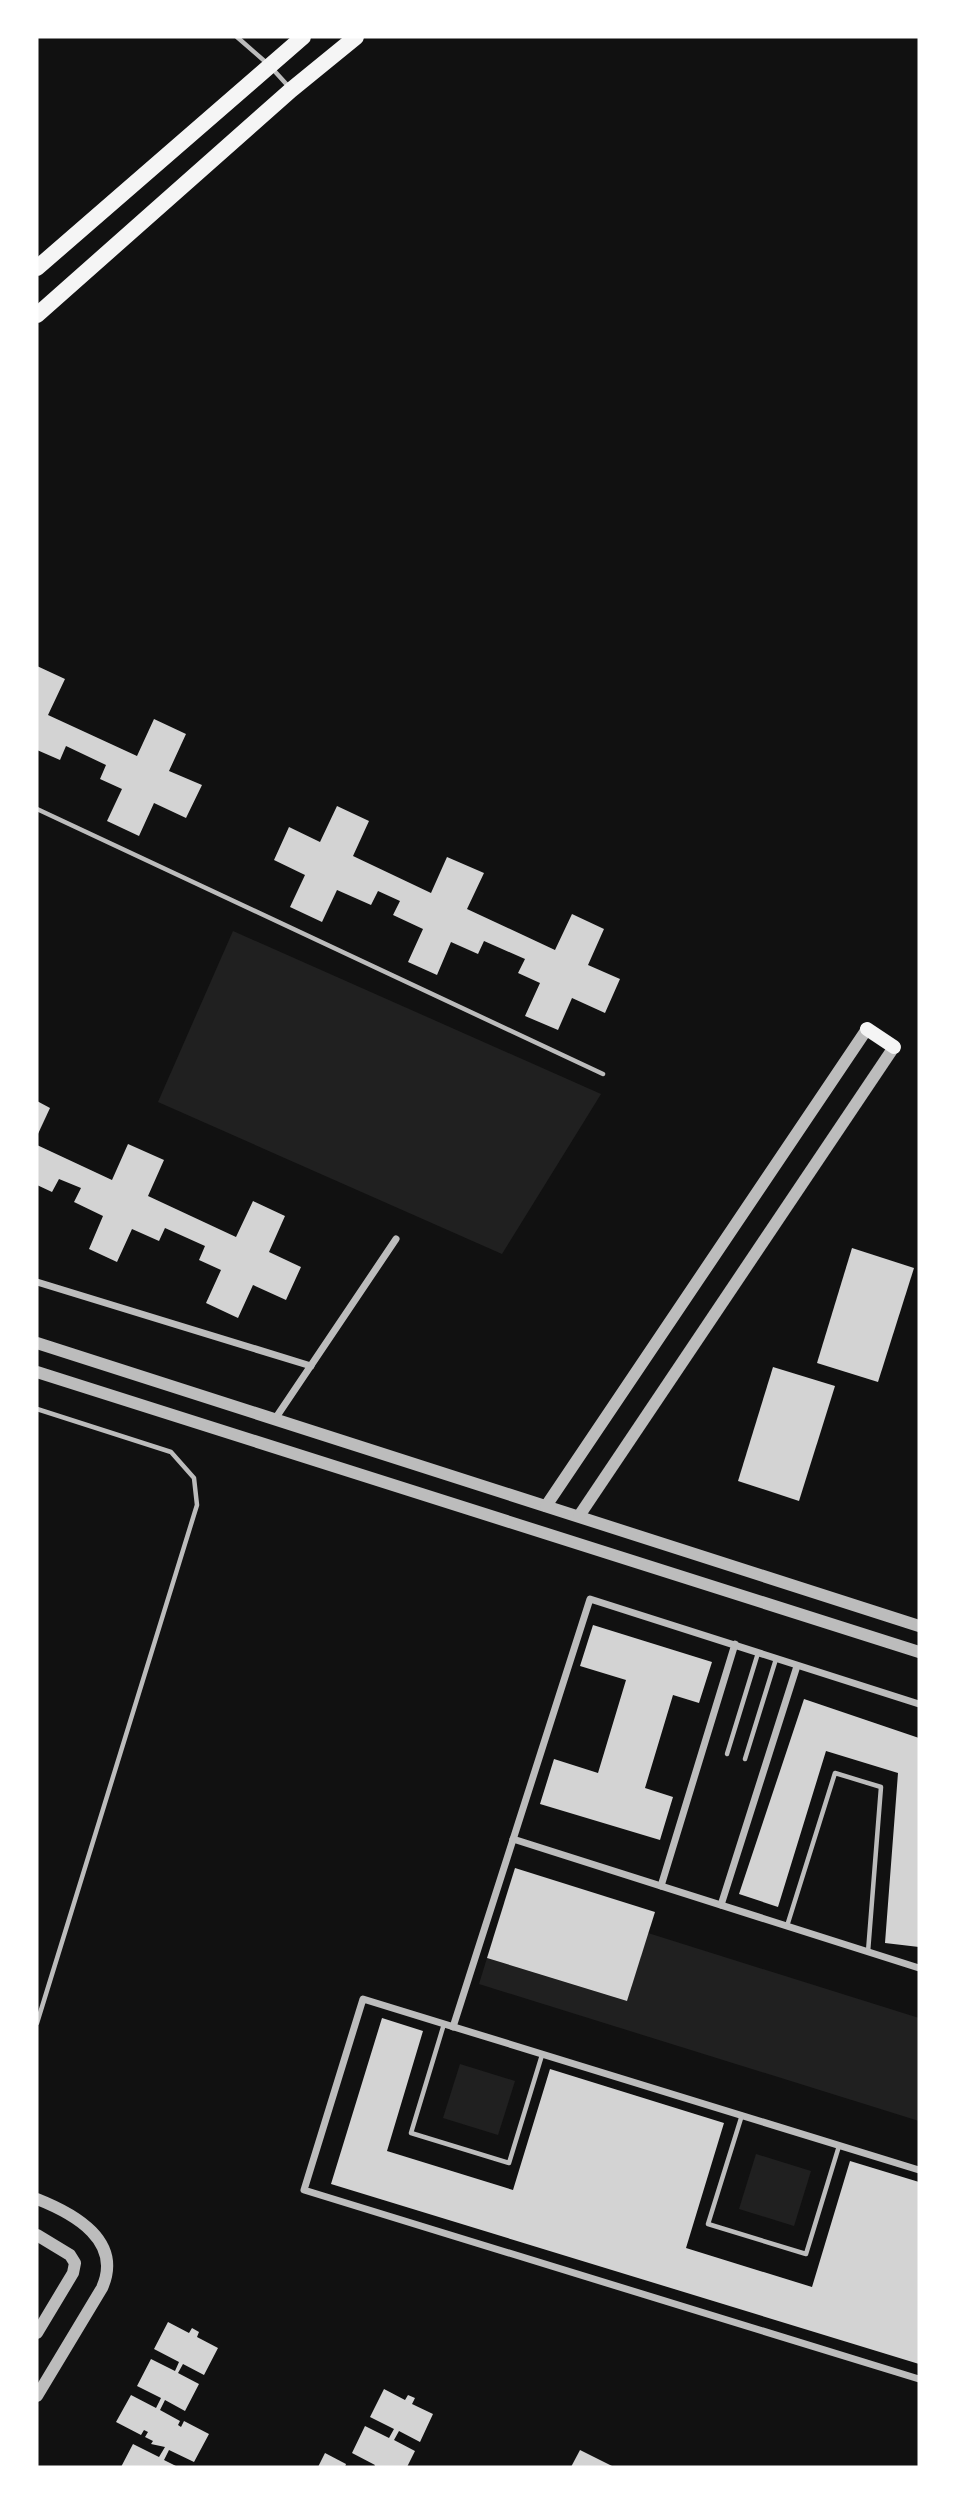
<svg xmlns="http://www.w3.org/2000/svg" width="956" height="2504" font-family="'PT Serif',serif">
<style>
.green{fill:#202020}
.building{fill:#d3d3d3}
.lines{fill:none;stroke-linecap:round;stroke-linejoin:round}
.service{stroke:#bcbcbc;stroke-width:4.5}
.minor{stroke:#bcbcbc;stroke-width:7}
.tertiary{stroke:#bcbcbc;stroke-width:12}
.secondary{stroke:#f5f5f5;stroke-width:14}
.primary{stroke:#f5f5f5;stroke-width:16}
</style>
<rect width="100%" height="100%" fill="#111"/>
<g class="green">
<polygon points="233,931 601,1094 502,1254 158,1102"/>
<polygon points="648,1933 919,2018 919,2121 479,1984 487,1958 627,2001"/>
<polygon points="460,2064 515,2081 498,2135 443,2118"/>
<polygon points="756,2154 811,2171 794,2226 739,2209"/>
</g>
<g class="building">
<polygon points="37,666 65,679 48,715 137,756 154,719 186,734 169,771 202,785 186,818 154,803 139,836 107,821 122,789 100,779 106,765 66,746 60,760 37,750"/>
<polygon points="337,806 369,821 353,856 431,893 447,857 484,873 467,909 555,950 572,914 604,929 588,965 620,979 605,1013 572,998 558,1030 525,1016 540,983 518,973 525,959 484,941 478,954 451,942 437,975 408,962 423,929 393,915 400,901 378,891 371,905 337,890 322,922 290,907 305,875 274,860 289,827 320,842"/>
<polygon points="37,1101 50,1108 37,1136"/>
<polygon points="128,1144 164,1160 148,1196 236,1237 253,1201 285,1216 269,1252 301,1267 286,1300 253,1285 238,1318 206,1303 221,1270 199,1260 205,1246 165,1228 159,1241 132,1229 117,1262 89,1249 103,1216 74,1202 81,1188 59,1179 52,1192 37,1185 37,1145 112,1180"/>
<polygon points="852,1248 914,1268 878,1382 817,1363"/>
<polygon points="773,1367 835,1386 799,1501 738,1481"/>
<polygon points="593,1625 712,1662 699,1703 673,1695 645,1788 673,1797 660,1840 540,1804 554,1759 598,1773 626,1680 580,1666"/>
<polygon points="804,1699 919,1738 919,1947 885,1943 898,1773 826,1751 778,1907 739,1894"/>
<polygon points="515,1868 655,1912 627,2001 487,1958"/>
<polygon points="382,2018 423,2031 387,2151 513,2190 550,2069 724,2123 686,2248 812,2287 850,2161 919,2182 919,2364 331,2184"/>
<polygon points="168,2322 189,2333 192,2328 199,2332 197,2337 218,2348 204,2375 183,2364 178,2373 199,2384 185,2411 165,2400 160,2410 180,2421 178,2425 181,2427 184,2421 209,2434 194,2462 169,2450 164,2460 178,2467 121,2467 133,2444 159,2457 165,2447 151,2444 153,2441 145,2437 148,2432 144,2430 141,2435 116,2422 131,2395 156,2408 161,2398 137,2386 151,2359 175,2371 179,2362 154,2349"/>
<polygon points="384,2389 405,2400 408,2395 415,2398 412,2404 433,2414 420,2442 399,2431 394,2440 415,2451 407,2467 374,2467 375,2465 352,2453 365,2426 389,2438 394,2429 370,2417"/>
<polygon points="580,2450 614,2467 571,2467"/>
<polygon points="325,2453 346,2464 345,2467 318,2467"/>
</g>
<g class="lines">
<g class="service">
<polyline points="237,37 269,65 289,87"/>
<polyline points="37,809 603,1074"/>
<polyline points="37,1409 171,1452 194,1478 197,1505 37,2023"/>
<polyline points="727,1754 758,1653"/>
<polyline points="745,1759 776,1659"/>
<polyline points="787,1926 835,1773 881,1787 868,1952"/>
<polyline points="444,2024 411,2133 509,2163 542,2055"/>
<polyline points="742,2115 708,2224 806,2254 839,2146"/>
</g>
<g class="minor">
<polyline points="37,1282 311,1366"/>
<polyline points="275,1419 396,1239"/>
<polyline points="513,1839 919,1968"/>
<polyline points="661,1886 735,1644"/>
<polyline points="721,1905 797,1666"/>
<polyline points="453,2027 590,1599 919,1704"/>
<polyline points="919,2170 363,1999 304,2190 919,2379"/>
</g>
<g class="tertiary">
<polyline points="37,1343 919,1626"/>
<polyline points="37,1372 919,1652"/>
<polyline points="546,1506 867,1029"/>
<polyline points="579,1516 894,1047"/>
<path d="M 37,2199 C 75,2214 123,2241 102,2288 L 37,2396"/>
<polyline points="37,2235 70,2255 75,2263 73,2273 37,2333"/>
</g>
<polyline class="secondary" points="867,1029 894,1047"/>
<g class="primary">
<polyline points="37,268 303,37"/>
<polyline points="37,315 291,90 356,37"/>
</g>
</g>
<rect width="956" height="2504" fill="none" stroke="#ffffff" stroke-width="77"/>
</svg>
